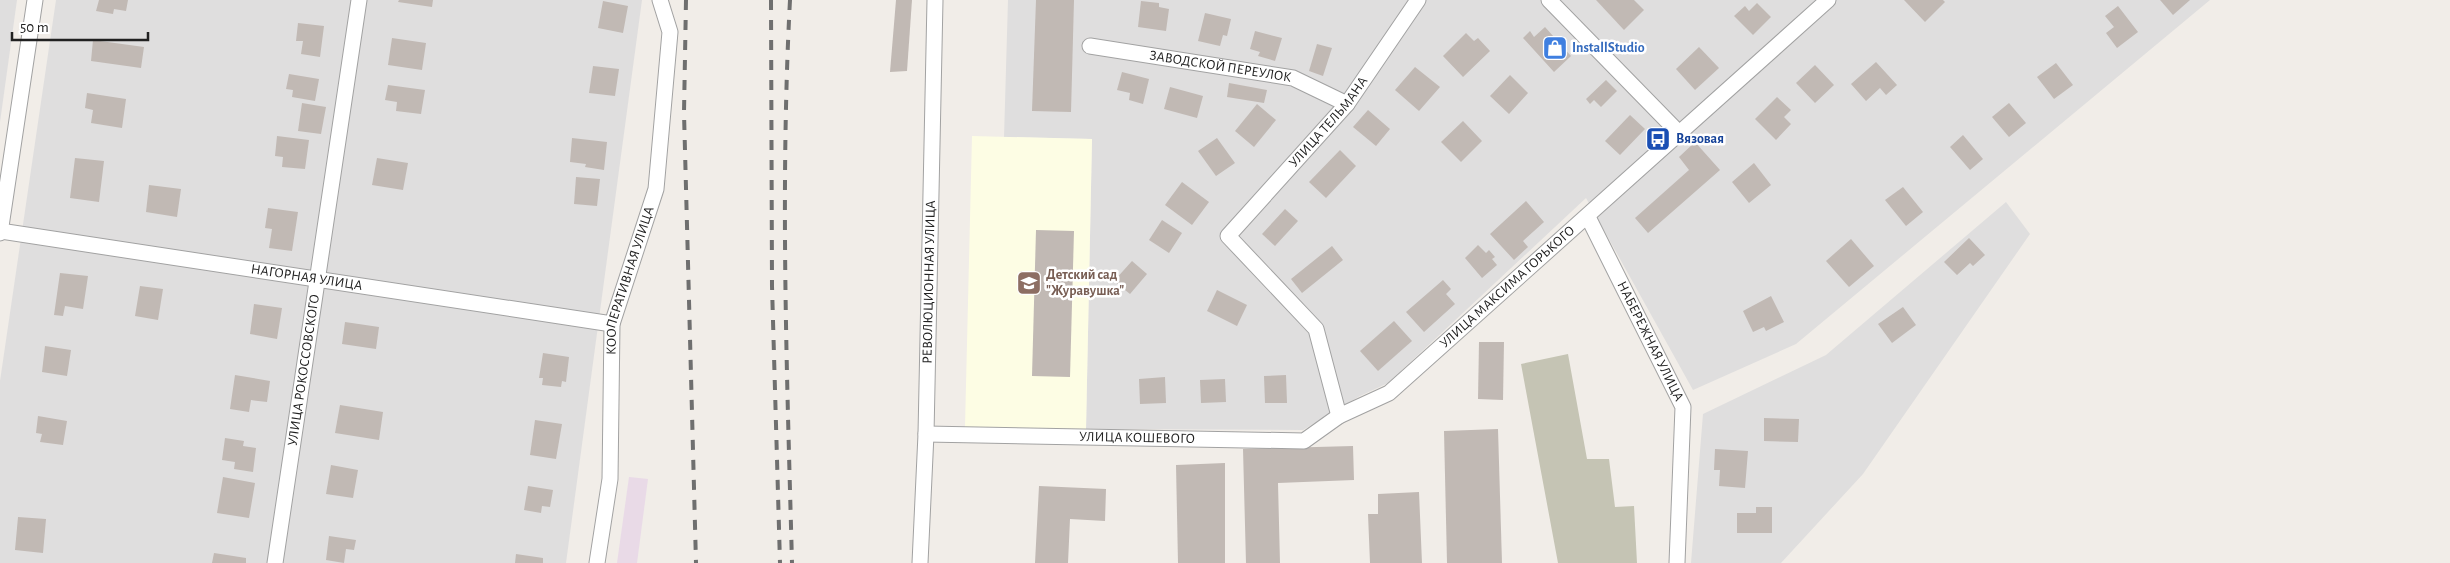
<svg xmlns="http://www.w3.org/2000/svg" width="2450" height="563" font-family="'Alegreya Sans',sans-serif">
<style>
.residential{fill:#dfdede}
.industrial{fill:#e9dae7}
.education{fill:#fdfde4}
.construction{fill:#c5c4b4}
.building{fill:#c1b9b4}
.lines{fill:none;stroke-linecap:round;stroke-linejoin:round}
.street-casing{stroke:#a2a2a2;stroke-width:17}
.street{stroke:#fff;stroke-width:15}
.rail{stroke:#6f6f6f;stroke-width:4;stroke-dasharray:10 10;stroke-linecap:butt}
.labels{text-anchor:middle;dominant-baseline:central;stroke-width:5;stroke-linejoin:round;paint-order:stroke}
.shop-label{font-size:14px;font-weight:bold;fill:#366cbe;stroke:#fff;text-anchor:start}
.street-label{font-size:14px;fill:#212121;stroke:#fff}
.transit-label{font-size:14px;font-weight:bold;fill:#164399;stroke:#fff;text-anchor:start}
.education-label{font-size:14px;font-weight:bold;fill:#785e54;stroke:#fff;text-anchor:start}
</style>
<rect width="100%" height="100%" fill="#f1ede8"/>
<g class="residential">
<polygon points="0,0 17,0 0,122"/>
<polygon points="56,0 642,0 566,563 0,563 0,381"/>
<polygon points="1008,0 2210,0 1796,344 1693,390 1586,198 1388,383 1360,396 1303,430 1086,429 1092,139 1004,137"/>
<polygon points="2006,202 2030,234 1863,474 1781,563 1691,563 1703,414 1826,355"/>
</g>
<polygon class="industrial" points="629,477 648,479 637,563 617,563"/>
<polygon class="education" points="972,136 1092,139 1086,429 965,427"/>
<polygon class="construction" points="1568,354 1587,459 1609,459 1615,507 1634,506 1637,563 1558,563 1521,364"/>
<g class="building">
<polygon points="99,0 128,0 126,11 114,9 113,14 96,11"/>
<polygon points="399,0 433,0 432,7 398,2"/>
<polygon points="896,0 912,0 907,71 890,72"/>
<polygon points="1036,0 1074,0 1071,112 1032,111"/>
<polygon points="1596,0 1634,0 1644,10 1624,30"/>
<polygon points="1904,0 1943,0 1945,2 1925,22"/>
<polygon points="2160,0 2190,0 2173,15"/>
<polygon points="603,1 628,6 623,33 598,28"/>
<polygon points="1141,1 1159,3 1159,7 1169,9 1166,31 1138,27"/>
<polygon points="1757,3 1771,17 1753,35 1734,16 1745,6 1749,11"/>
<polygon points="2118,6 2138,32 2117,48 2106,33 2114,27 2105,16"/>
<polygon points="1205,13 1231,19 1227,36 1223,35 1220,46 1198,41"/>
<polygon points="298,23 324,26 320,57 301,54 303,41 296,41"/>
<polygon points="1545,27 1571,56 1554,72 1523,38 1530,31 1534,37"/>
<polygon points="1255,31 1282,38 1275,61 1258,56 1260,52 1250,49"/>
<polygon points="1466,33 1474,41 1478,38 1490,51 1463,77 1443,56"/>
<polygon points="392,38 426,43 422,70 388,65"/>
<polygon points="93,40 144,47 141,68 91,61"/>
<polygon points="1317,44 1332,48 1323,76 1309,71"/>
<polygon points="1699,47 1719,68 1695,90 1676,69"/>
<polygon points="1876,62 1897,85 1886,95 1880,88 1866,101 1851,84"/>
<polygon points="2056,63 2073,85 2054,99 2037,77"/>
<polygon points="1815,65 1834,85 1815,103 1796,83"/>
<polygon points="593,66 619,69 615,96 589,93"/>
<polygon points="1415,67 1440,87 1419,111 1395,90"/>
<polygon points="1122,72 1149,79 1143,104 1129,100 1130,93 1117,90"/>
<polygon points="289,74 319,79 315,101 292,97 293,90 286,89"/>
<polygon points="1510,75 1528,93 1509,114 1490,96"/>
<polygon points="1606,80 1617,91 1601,107 1594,100 1590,104 1586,99"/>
<polygon points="1229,83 1267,90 1264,103 1227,97"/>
<polygon points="388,85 425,90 421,114 396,111 397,102 385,100"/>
<polygon points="1170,87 1203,96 1197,118 1164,109"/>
<polygon points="87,93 126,99 122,128 91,123 93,110 85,108"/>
<polygon points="1777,97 1791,110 1784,117 1791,124 1776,140 1755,119"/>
<polygon points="302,103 326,107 321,134 298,131"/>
<polygon points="2009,103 2026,123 2009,137 1992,117"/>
<polygon points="1257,104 1276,120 1254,147 1235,131"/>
<polygon points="1368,110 1390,129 1376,146 1353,127"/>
<polygon points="1630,115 1645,129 1620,155 1605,141"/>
<polygon points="1463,121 1482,141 1461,162 1441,142"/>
<polygon points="1963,135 1983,159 1970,170 1950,147"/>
<polygon points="277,136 309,140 305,169 282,167 283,157 275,156"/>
<polygon points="572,138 607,142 604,170 585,167 586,164 570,162"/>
<polygon points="1217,138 1235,163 1216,176 1198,151"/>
<polygon points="1695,142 1720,170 1648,233 1635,218 1689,170 1679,157"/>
<polygon points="1340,150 1356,166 1326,198 1309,182"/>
<polygon points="75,158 104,161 99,202 70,198"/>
<polygon points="377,158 408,163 403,190 372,185"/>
<polygon points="1754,163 1771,185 1749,203 1732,182"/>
<polygon points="576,177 600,179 597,206 574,204"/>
<polygon points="1182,182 1209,202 1192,225 1165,205"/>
<polygon points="149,185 181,189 177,217 146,212"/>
<polygon points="1903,187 1923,212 1906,226 1885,200"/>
<polygon points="1526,201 1544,222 1523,241 1528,247 1514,260 1490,234"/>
<polygon points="268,208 298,212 292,251 269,248 272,229 265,228"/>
<polygon points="1285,209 1298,221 1275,246 1262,234"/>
<polygon points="1162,220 1182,233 1169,253 1149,240"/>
<polygon points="1036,230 1074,231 1070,377 1032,376"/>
<polygon points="1969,238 1985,255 1973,266 1970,263 1957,275 1944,262"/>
<polygon points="1851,239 1874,266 1849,287 1826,261"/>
<polygon points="1478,245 1486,253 1489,250 1495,257 1492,259 1497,265 1482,278 1465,258"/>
<polygon points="1332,246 1343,260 1302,293 1291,279"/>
<polygon points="1132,261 1147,274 1130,294 1114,281"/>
<polygon points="60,273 88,276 83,309 65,306 63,316 54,315"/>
<polygon points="1443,280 1451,289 1446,294 1455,304 1424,332 1406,312"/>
<polygon points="140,286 163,289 158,320 135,316"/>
<polygon points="1217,290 1247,305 1237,326 1207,311"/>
<polygon points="1771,296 1784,322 1766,331 1764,327 1753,332 1743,311"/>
<polygon points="254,304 282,308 277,339 250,334"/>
<polygon points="1903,307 1916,325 1892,343 1878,324"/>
<polygon points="1394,321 1412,341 1378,371 1360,351"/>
<polygon points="345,322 379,327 376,349 342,344"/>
<polygon points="1479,342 1504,342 1503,400 1478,399"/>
<polygon points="45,346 71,350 67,376 42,372"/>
<polygon points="543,353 569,357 566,382 562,381 561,387 542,385 543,378 539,378"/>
<polygon points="235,375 270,381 267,402 251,400 249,412 230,409"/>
<polygon points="1286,375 1287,403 1265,403 1264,376"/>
<polygon points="1165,377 1166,403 1140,404 1139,379"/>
<polygon points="1225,379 1226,402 1201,403 1200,380"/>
<polygon points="340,405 383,412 379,440 335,433"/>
<polygon points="38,416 67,421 63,445 40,442 42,434 36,433"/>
<polygon points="1764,418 1799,419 1798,442 1764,441"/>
<polygon points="535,420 562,424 556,459 530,455"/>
<polygon points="1498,429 1502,563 1447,563 1444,431"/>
<polygon points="225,438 244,441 243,446 256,448 253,472 234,469 235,462 222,460"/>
<polygon points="1353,446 1354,480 1278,483 1280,563 1246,563 1243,449"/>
<polygon points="1715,449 1748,451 1745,488 1719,486 1720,470 1714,470"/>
<polygon points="1225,463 1225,563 1178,563 1176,465"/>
<polygon points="331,465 358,470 353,498 326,494"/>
<polygon points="223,477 255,483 249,518 217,513"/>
<polygon points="528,486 553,490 550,507 542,506 541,513 524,510"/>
<polygon points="1039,486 1106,489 1105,521 1070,519 1068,563 1035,563"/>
<polygon points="1419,492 1422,563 1370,563 1368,514 1378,514 1378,494"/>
<polygon points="1756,507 1772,507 1772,533 1737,533 1737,513 1756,513"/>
<polygon points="18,517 46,519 43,553 15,550"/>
<polygon points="329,536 356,540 354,550 346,549 344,563 326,560"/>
<polygon points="214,553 246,558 246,563 212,563"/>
<polygon points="516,554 543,558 543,563 515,563"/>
</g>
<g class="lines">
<defs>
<g id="street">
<polyline points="1549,0 1679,133"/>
<path id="s1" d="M 1090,46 L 1293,78 L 1347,104"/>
<path id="s2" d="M 1588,217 L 1683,407 L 1677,563"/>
<path id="s3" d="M 0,231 L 612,324"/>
<polyline points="0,233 35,0"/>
<path id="s4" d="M 1339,416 L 1316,329 L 1228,236 L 1347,104 L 1418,0"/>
<path id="s5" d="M 926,434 L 1304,441 L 1339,416 L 1389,393 L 1828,0"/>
<path id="s6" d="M 275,563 L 359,0"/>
<path id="s7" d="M 597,563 L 610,479 L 612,324 L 656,189 L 670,32 L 660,0"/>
<path id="s8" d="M 920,563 L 926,434 L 935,0"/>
</g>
</defs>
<use href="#street" class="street-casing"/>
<use href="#street" class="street"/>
<g class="rail">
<polyline points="686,0 684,113 696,563"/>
<polyline points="771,0 772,286 780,563"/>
<path d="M 790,0 C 780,187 787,376 792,563"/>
</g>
</g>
<defs>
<symbol id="shop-square" viewBox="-11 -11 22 22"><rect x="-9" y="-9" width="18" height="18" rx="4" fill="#3f7fe0" stroke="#fff"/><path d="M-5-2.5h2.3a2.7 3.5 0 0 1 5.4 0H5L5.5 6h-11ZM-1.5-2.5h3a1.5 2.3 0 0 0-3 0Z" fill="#fff"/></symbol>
<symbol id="bus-square" viewBox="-11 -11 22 22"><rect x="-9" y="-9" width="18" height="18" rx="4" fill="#1a4fb4" stroke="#fff"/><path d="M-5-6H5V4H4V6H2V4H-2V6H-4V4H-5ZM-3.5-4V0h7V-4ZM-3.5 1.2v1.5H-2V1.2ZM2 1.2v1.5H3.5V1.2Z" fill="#fff"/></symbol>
<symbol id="school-square" viewBox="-11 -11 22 22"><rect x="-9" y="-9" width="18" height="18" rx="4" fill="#8d6e63" stroke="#fff"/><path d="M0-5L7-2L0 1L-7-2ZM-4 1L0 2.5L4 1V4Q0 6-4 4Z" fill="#fff"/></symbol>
</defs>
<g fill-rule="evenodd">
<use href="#shop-square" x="1541" y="34" width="28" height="28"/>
<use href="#bus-square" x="1644" y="125" width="28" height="28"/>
<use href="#school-square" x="1015" y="269" width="28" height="28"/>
</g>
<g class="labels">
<g class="shop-label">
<text x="1572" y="48">InstallStudio</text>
</g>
<g class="street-label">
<text stroke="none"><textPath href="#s1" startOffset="132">ЗАВОДСКОЙ ПЕРЕУЛОК</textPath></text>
<text stroke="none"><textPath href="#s4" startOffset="370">УЛИЦА ТЕЛЬМАНА</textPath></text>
<text stroke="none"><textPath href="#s3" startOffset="310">НАГОРНАЯ УЛИЦА</textPath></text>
<text stroke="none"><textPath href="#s7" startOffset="286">КООПЕРАТИВНАЯ УЛИЦА</textPath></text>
<text stroke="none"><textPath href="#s8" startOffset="281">РЕВОЛЮЦИОННАЯ УЛИЦА</textPath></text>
<text stroke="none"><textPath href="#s5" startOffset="635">УЛИЦА МАКСИМА ГОРЬКОГО</textPath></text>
<text stroke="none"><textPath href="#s2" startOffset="139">НАБЕРЕЖНАЯ УЛИЦА</textPath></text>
<text stroke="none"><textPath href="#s6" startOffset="195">УЛИЦА РОКОССОВСКОГО</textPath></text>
<text stroke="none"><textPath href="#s5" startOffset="211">УЛИЦА КОШЕВОГО</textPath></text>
</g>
<g class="transit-label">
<text x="1676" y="139">Вязовая</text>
</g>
<g class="education-label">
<text x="1046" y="275">Детский сад<tspan x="1046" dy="16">"Журавушка"</tspan></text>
</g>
</g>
<path d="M12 32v8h136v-8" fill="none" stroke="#212121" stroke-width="2.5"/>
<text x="20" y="32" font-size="15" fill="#212121" stroke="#ffffff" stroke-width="4" paint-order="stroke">50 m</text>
</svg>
